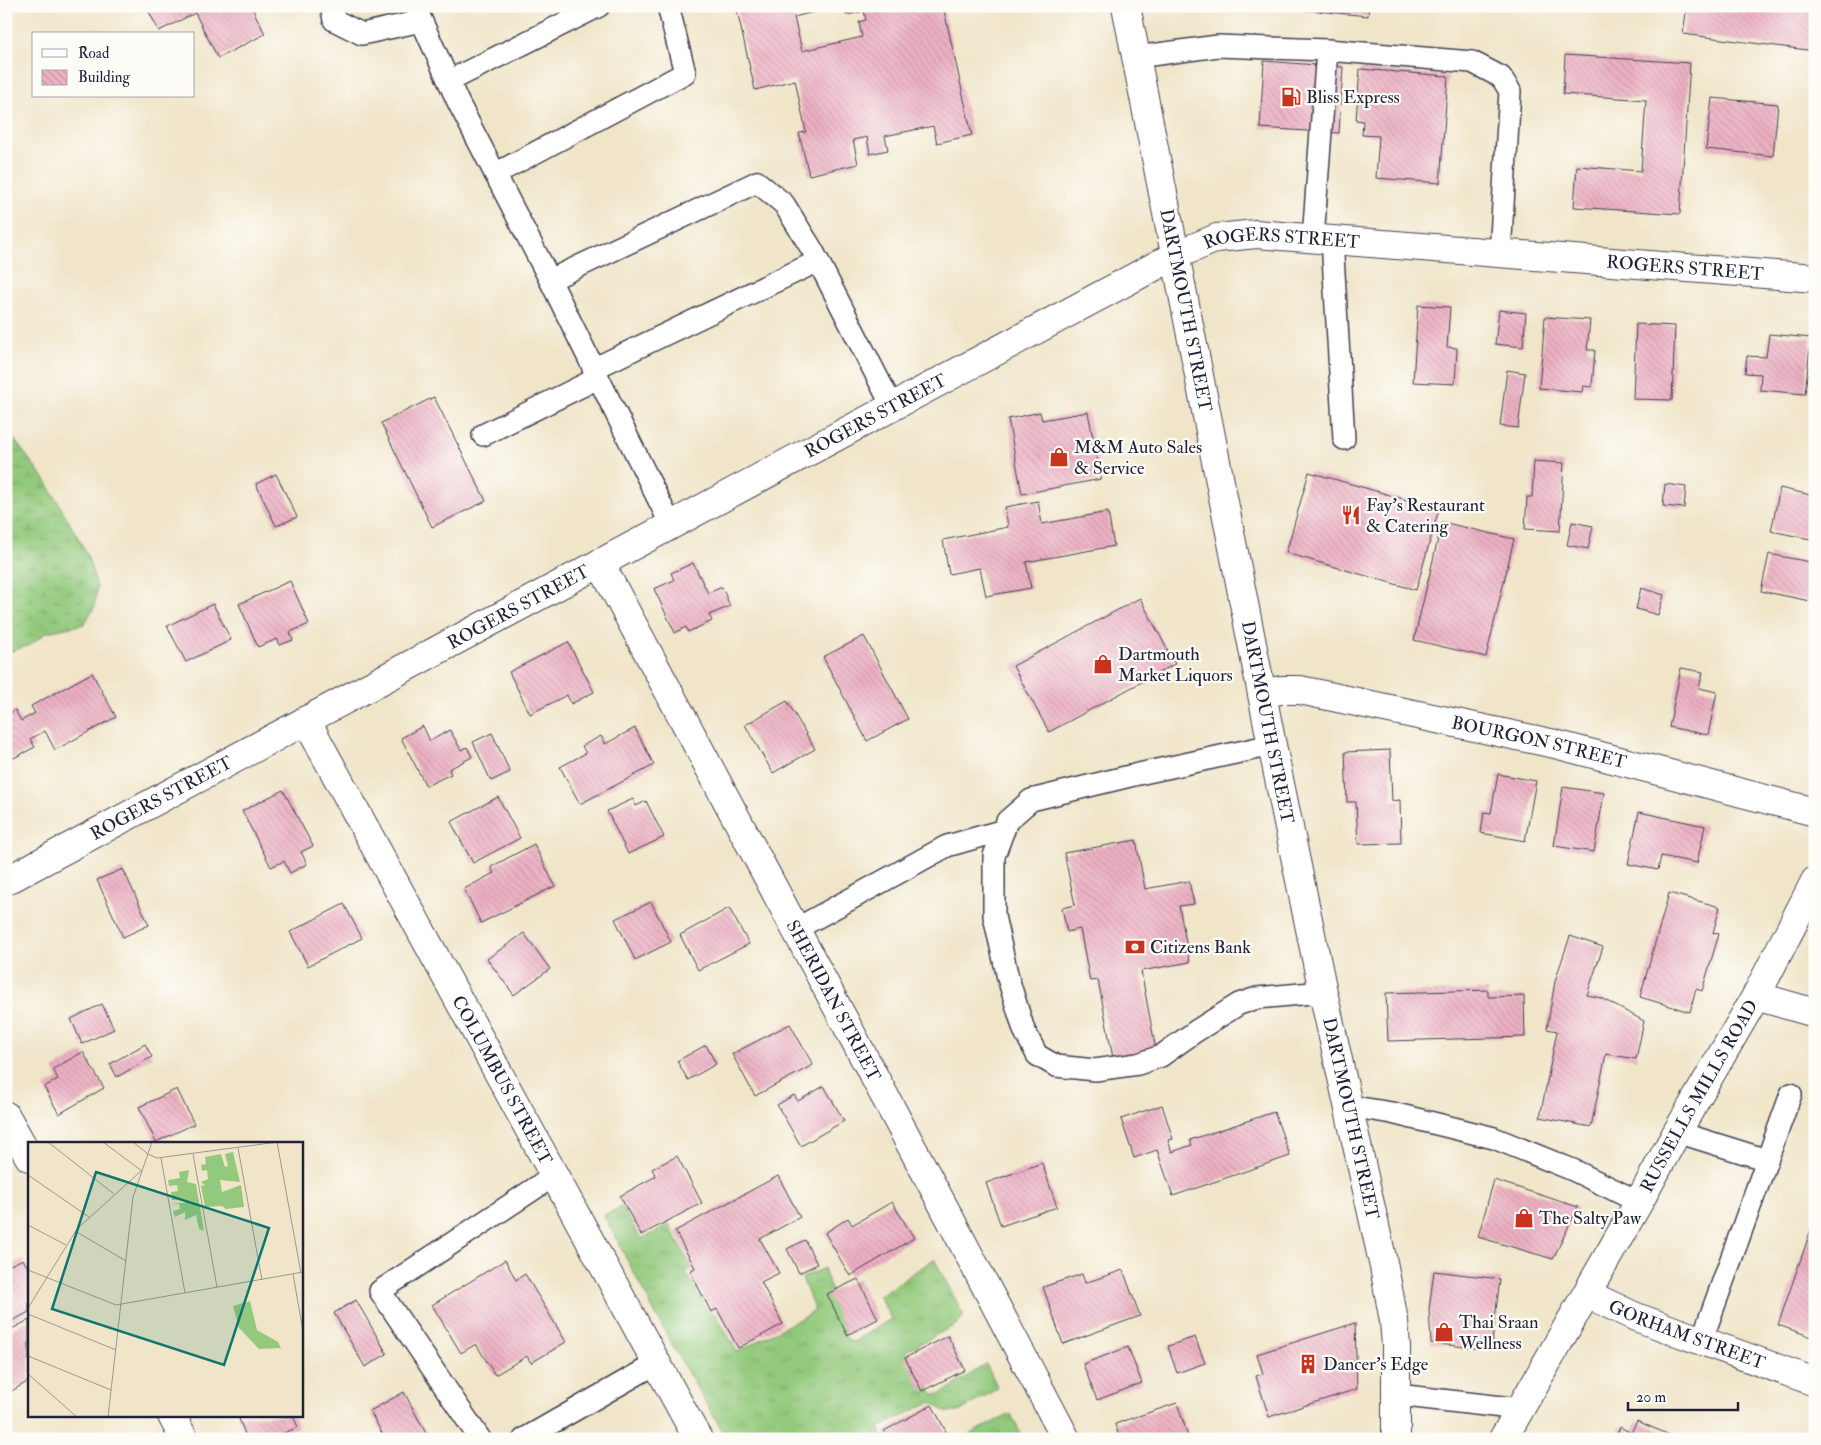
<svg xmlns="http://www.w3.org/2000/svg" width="1821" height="1445" font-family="'IM FELL Double Pica',serif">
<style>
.grass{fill:url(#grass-tufts);stroke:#5a765c}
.wetland{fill:url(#wetland-marsh);stroke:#5a765c}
.building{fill:url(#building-back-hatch)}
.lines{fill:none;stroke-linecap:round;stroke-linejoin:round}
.service-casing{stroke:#413f50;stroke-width:24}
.minor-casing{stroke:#413f50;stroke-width:30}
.tertiary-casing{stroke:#413f50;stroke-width:30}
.secondary-casing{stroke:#413f50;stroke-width:30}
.service{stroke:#fff;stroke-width:21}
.minor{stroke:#fff;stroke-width:28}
.tertiary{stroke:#fff;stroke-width:28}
.secondary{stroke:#fff;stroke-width:28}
.labels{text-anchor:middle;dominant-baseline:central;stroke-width:4.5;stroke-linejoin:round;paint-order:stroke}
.poi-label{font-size:18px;fill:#22223b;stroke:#fdfcf7;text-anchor:start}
.street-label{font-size:18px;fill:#22223b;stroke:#fdfcf7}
.inset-road{fill:none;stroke:#9e9790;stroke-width:1}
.view{fill:#0f766e;fill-opacity:0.15;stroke:#0f766e;stroke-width:2.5}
.inset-edge{fill:none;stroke:#22223b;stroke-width:2.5}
</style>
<defs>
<pattern id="grass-tufts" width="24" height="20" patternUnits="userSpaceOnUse" patternTransform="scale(1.25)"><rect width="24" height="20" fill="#93c97c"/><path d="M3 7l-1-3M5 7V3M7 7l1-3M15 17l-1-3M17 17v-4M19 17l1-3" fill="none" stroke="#7eac6c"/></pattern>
<pattern id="wetland-marsh" width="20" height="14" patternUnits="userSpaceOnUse" patternTransform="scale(1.25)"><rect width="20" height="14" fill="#93c97c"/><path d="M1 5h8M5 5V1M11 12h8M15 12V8" fill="none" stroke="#7eac6c"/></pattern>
<pattern id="building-back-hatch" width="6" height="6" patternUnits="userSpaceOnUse" patternTransform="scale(1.25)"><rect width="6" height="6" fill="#ecb0c2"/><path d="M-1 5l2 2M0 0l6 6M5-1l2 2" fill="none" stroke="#ca97a8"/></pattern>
</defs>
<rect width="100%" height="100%" fill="#fdfcf7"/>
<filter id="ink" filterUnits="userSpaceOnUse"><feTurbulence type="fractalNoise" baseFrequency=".02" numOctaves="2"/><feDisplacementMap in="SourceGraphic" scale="10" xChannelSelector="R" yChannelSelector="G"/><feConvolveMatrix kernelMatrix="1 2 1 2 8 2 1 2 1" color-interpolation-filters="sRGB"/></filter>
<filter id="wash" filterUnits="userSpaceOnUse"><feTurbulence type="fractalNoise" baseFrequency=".0096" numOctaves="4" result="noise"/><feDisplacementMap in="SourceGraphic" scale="20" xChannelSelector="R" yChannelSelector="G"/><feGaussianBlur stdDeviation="1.12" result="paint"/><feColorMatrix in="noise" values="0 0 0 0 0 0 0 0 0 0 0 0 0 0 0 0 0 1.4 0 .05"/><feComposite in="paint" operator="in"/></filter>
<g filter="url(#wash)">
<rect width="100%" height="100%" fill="#f0e5c9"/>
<g class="grass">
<path d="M 622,1207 L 641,1239 L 669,1225 L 692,1268 L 686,1272 L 709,1313 L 716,1314 L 737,1352 L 815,1311 L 802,1278 L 824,1268 L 847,1340 L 853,1342 L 891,1319 L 879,1296 L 934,1259 L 964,1316 L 957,1324 L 906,1351 L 933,1394 L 941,1394 L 986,1364 L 998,1388 L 959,1412 L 947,1412 L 930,1402 L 879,1428 L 884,1439 L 728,1439 C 682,1367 643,1291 604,1215 Z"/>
<polygon points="1011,1414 1023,1439 965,1439 966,1436"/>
</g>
<polygon class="wetland" points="6,429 46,481 86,552 97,587 94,608 84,624 47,632 30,645 6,653"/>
<g id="blocks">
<g class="building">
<polygon points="146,6 251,6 265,34 218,58 195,13 159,31"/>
<polygon points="736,6 838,6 794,17 802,51 862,37 859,22 866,20 864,11 846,15 844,6 907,6 908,13 936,6 943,6 972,135 937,143 933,126 885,136 888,150 870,154 867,137 853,140 858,164 809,175 799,133 806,132 795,80 755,90"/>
<polygon points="1287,6 1369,6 1368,16 1287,8"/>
<polygon points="1687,6 1815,6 1815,51 1683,34"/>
<polygon points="1565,55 1690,63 1680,214 1574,207 1577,166 1641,171 1646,100 1563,94"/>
<polygon points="1264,61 1343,67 1339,133 1260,128"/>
<polygon points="1360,69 1448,76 1440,183 1376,178 1379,136 1362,135 1363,121 1356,120"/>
<polygon points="1712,98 1778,104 1773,156 1706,149"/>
<polygon points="1418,305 1450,307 1447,347 1457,348 1455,384 1413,382"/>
<polygon points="1499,310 1526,313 1523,347 1495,344"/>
<polygon points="1545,317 1590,320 1587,350 1595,350 1592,387 1583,386 1582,392 1539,388"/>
<polygon points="1636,324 1675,326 1672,400 1633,399"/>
<polygon points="1769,334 1811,338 1805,394 1760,390 1761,374 1745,373 1747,356 1766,357"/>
<polygon points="1507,370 1525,373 1518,428 1500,426"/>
<polygon points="434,397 486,501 432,527 381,423"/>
<polygon points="1040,412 1042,420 1088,412 1101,479 1022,494 1008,419"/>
<polygon points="1534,461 1564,463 1560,531 1525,529 1527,497 1532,497"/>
<polygon points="1309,472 1439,509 1416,590 1286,553"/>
<polygon points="276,474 297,517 276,526 256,484"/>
<polygon points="1665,484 1686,487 1684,508 1663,506"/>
<polygon points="1780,488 1815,496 1815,540 1771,531"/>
<polygon points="1038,501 1042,524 1108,512 1114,546 1026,562 1031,588 986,596 980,568 949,574 943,540 1008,527 1005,507"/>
<polygon points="1442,522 1514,539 1486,657 1414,640"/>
<polygon points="1572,522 1593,526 1588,549 1567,545"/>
<polygon points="1769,554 1815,563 1815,602 1761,591"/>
<polygon points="693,563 708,593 722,587 730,606 709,615 712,621 688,632 686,627 675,633 654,589 674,580 671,573"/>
<polygon points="290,581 309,624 290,632 293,640 280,645 277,639 258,647 239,604"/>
<polygon points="1641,588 1664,595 1658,615 1636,609"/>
<polygon points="1140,598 1175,664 1049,732 1013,666"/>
<polygon points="213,604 231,640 186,662 167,626"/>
<polygon points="864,636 908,719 867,741 823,657"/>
<polygon points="568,642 594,692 571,704 567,695 530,714 509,672"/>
<polygon points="1681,668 1703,672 1699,688 1717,692 1708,735 1669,727"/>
<polygon points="92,673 116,717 55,750 45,731 30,739 35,747 8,761 6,758 6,715 15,710 21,721 35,713 31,706"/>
<polygon points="787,701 815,749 773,773 745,725"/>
<polygon points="423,726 430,741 450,730 461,750 467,747 472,757 449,769 451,774 426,786 401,738"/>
<polygon points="635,728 654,765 580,804 560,767 586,753 582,746 601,736 605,744"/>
<polygon points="492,733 510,772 491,781 473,742"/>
<polygon points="1390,750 1392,801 1400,800 1401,843 1358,844 1356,802 1347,802 1345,752"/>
<polygon points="1498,774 1536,781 1525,841 1481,833 1484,812 1491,813"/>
<polygon points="1563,787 1604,793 1594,852 1554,846"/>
<polygon points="283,790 313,846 301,852 307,864 290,873 284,861 271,867 242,811"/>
<polygon points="498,797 520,838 473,863 451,822"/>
<polygon points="633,799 636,806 646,801 664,837 628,854 607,811"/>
<polygon points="1639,812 1705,826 1697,863 1661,856 1658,870 1628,864"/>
<polygon points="1136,840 1145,889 1189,881 1194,904 1179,906 1190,962 1141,971 1156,1050 1113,1058 1098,980 1090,981 1080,929 1067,932 1062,908 1075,905 1064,853"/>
<polygon points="534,844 555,886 481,923 464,889 494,873 491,867"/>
<polygon points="123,869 149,925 123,937 97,880"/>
<polygon points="1669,893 1720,907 1713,933 1719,934 1702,991 1696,989 1690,1012 1640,997"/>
<polygon points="651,902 671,942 635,960 615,919"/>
<polygon points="344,904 362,938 308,966 290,932"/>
<polygon points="729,908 749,944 698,970 680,935"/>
<polygon points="524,933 550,969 514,995 487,959"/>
<polygon points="1570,936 1603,947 1587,995 1601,998 1644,1021 1636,1059 1606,1054 1591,1127 1540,1117 1557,1031 1547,1029 1555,981"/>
<polygon points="1488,990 1488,997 1524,996 1525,1037 1388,1041 1386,993"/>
<polygon points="102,1004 114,1029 82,1044 71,1019"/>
<polygon points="790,1024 813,1065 755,1096 732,1054"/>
<polygon points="145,1044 152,1057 117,1077 110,1064"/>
<polygon points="706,1045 716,1064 688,1080 677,1061"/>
<polygon points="83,1052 104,1088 59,1114 44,1087 58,1079 53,1069"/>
<polygon points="824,1086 844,1121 801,1146 777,1105 794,1095 798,1101"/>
<polygon points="177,1089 194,1124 156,1142 139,1107"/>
<polygon points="1162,1105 1173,1139 1168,1140 1172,1152 1192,1145 1190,1140 1274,1112 1290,1156 1173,1196 1157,1150 1134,1158 1121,1119"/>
<polygon points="677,1156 702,1203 641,1235 620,1196 656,1176 652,1169"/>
<polygon points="1042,1163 1057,1207 1001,1226 986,1183"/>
<polygon points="778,1176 800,1217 760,1239 779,1273 761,1282 783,1324 738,1348 717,1309 711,1312 690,1271 695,1268 675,1231"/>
<polygon points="1494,1180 1578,1207 1553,1259 1478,1237"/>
<polygon points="892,1202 914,1238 850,1276 825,1233 848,1218 852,1225"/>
<polygon points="1814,1221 1815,1221 1815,1338 1778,1325"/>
<polygon points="805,1240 817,1264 799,1273 787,1249"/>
<polygon points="23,1259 29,1270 29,1312 6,1324 6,1267"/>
<polygon points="505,1260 516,1280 525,1274 566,1342 531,1363 527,1356 495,1375 476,1344 461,1353 432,1305"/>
<polygon points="1123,1270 1140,1316 1063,1344 1043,1287 1082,1274 1085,1283"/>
<polygon points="1434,1271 1500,1279 1491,1350 1431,1343 1429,1309"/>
<polygon points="858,1279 878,1319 847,1335 827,1294"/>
<polygon points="356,1300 387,1354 365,1367 334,1313"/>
<polygon points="29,1320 29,1381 8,1393 6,1390 6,1332"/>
<polygon points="1355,1323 1357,1389 1269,1417 1256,1376 1263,1374 1257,1354"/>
<polygon points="948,1336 965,1370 922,1391 905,1358"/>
<polygon points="1195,1337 1205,1363 1177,1373 1168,1346"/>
<polygon points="1128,1347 1142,1383 1097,1400 1083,1364"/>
<polygon points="404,1392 429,1439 385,1439 370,1411"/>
<polygon points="1177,1403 1189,1439 1120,1439 1115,1424"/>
<polygon points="932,1405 950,1439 889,1439 884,1431"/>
<polygon points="238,1416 293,1416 298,1427 270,1439 247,1439"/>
<polygon points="1637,1421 1679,1439 1615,1439 1620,1427 1631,1433"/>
</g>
</g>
</g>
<g filter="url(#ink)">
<use href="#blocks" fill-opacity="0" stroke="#413f50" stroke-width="1"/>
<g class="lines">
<defs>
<g id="service">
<polyline points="331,6 334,20 362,34 421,21"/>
<polyline points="420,6 418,13 458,102 550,280 671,525"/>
<polyline points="1327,50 1472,62 1501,77 1510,91 1500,253"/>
<polyline points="1136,57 1218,46 1327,50 1313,239"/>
<polyline points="449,81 599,6"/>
<polyline points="495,174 685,73 668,6"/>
<polyline points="1332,240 1344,439"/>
<polyline points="550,280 757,182 784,204 813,251 892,406"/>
<polyline points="593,369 818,261"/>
<polyline points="483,435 598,378"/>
<polyline points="1272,745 1134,775 1031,800 1007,821 994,856 994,916 1008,978 1024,1030 1037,1055 1056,1066 1095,1070 1138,1064 1161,1056 1196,1031 1239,1004 1257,998 1323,992"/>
<polyline points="796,929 947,846 1004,830"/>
<polyline points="1348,1106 1392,1113 1494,1138 1573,1170 1639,1202"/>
<polyline points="1677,1132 1767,1160"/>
<polyline points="1701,1342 1791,1094"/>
<polyline points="1397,1395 1520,1409"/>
<polyline points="480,1439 380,1291 555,1175"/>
<polyline points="524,1439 657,1363"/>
</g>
<g id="minor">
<path id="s1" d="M 600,563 L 946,1211 L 1066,1439"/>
<path id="s2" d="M 1263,693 L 1281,690 L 1300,690 L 1555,744 L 1815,812"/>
<path id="s3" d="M 306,720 L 698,1439"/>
<path id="s4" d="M 6,881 L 1176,255"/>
<polyline points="1756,996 1815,1013"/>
<polyline points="6,1116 29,1157"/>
<path id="s5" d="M 1587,1294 L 1636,1317 L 1815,1382"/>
<polyline points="172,1416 184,1439"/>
</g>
<g id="tertiary">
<path id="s6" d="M 1176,255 L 1217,238 L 1256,234 L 1815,278"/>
</g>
<g id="secondary">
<path id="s7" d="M 1126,6 L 1272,745 L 1323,992 L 1384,1267 L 1394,1321 L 1396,1346 L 1396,1439"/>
<path id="s8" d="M 1503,1439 L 1639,1202 L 1677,1132 L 1756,996 L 1815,881"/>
</g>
</defs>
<use href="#service" class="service-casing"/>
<use href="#minor" class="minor-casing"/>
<use href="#tertiary" class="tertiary-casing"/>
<use href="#secondary" class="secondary-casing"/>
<use href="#service" class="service"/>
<use href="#minor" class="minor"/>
<use href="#tertiary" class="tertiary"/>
<use href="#secondary" class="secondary"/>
</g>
</g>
<defs>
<symbol id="fuel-bare" viewBox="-9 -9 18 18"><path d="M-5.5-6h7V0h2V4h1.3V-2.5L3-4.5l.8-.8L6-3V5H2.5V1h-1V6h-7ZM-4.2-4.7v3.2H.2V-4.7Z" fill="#c8321e" stroke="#fdfcf7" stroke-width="2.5" paint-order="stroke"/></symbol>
<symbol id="shop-bare" viewBox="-9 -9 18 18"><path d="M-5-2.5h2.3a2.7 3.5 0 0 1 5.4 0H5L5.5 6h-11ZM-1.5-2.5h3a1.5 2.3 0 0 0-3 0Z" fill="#c8321e" stroke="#fdfcf7" stroke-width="2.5" paint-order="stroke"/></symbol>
<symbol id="restaurant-bare" viewBox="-9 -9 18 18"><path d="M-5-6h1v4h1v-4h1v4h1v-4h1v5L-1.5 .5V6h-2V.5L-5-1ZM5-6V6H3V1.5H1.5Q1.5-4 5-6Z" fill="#c8321e" stroke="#fdfcf7" stroke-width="2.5" paint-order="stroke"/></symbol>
<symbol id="bank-bare" viewBox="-9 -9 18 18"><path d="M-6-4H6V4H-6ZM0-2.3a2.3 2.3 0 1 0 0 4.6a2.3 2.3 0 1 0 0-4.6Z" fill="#c8321e" stroke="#fdfcf7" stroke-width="2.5" paint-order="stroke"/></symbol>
<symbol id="building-bare" viewBox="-9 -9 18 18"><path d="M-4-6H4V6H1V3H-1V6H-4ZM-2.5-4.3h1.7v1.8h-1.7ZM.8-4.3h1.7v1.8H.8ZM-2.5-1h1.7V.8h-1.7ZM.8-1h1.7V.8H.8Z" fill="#c8321e" stroke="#fdfcf7" stroke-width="2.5" paint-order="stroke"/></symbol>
</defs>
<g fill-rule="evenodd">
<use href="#fuel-bare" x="1277" y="83" width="28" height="28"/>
<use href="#shop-bare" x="1045" y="443" width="28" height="28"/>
<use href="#restaurant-bare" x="1337" y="501" width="28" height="28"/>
<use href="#shop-bare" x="1089" y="650" width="28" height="28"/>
<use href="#bank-bare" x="1121" y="933" width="28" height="28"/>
<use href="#shop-bare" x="1510" y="1204" width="28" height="28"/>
<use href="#shop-bare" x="1430" y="1318" width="28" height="28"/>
<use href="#building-bare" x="1294" y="1350" width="28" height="28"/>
</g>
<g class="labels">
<g class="poi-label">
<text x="1306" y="97">Bliss Express</text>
<text x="1074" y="447">M&amp;M Auto Sales<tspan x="1074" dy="21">&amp; Service</tspan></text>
<text x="1366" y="505">Fay's Restaurant<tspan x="1366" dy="21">&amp; Catering</tspan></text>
<text x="1118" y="654">Dartmouth<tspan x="1118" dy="21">Market Liquors</tspan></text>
<text x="1150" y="947">Citizens Bank</text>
<text x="1539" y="1218">The Salty Paw</text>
<text x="1459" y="1322">Thai Sraan<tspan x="1459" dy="21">Wellness</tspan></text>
<text x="1323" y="1364">Dancer's Edge</text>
</g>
<g class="street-label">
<text stroke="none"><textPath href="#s6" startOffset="109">ROGERS STREET</textPath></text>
<text stroke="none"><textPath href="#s6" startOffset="514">ROGERS STREET</textPath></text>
<text stroke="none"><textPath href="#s7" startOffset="310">DARTMOUTH STREET</textPath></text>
<text stroke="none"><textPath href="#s4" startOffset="986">ROGERS STREET</textPath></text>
<text stroke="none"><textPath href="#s4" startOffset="581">ROGERS STREET</textPath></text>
<text stroke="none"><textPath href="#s7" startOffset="730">DARTMOUTH STREET</textPath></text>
<text stroke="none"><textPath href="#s2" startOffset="282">BOURGON STREET</textPath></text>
<text stroke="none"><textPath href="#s4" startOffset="176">ROGERS STREET</textPath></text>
<text stroke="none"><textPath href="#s1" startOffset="496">SHERIDAN STREET</textPath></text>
<text stroke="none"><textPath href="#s3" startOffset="410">COLUMBUS STREET</textPath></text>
<text stroke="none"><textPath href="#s8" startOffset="395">RUSSELLS MILLS ROAD</textPath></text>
<text stroke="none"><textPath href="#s7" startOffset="1135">DARTMOUTH STREET</textPath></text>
<text stroke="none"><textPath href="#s5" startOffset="108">GORHAM STREET</textPath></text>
</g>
</g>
<g transform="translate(28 1142)">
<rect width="275" height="275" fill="#f0e5c9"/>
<path d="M 205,10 L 212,40 L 192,38 L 194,50 L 213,43 L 216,65 L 198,67 L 194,64 L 177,65 L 173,44 L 177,43 L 173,40 L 180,37 L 179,28 L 174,29 L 173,23 L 178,22 L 177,15 L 193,12 L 197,25 L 200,24 L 197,12 ZM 161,28 L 159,40 L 168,42 L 176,89 L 171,87 L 168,73 L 157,78 L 157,70 L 147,75 L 145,69 L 152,67 L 151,62 L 144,61 L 157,61 L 156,57 L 144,58 L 143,50 L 150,49 L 149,43 L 141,44 L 140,38 L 152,36 L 151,30 Z" fill="#93c97c"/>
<path d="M 222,159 L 229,188 L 250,200 L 253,206 L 231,207 L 211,186 L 205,164 Z" fill="#93c97c"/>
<path class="inset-road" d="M 20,0 L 86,52M 75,0 L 114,29M 105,0 L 120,12M 249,0 L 273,131M 210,6 L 234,138M 120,12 L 129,16 L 250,0M 165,12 L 189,145M 133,16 L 157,151M 0,33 L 61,75M 0,83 L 38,103M 47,89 L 98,119M 0,128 L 88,163 L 275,130M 265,132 L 275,189M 0,166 L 49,87 L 113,29M 0,172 L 88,208M 0,214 L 83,248M 0,232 L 49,275M 80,275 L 105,55 L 124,0"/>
<path class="view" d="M 68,30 L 241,86 L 196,223 L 24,167 Z"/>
<rect width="275" height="275" class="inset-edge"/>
</g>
<rect width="1821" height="1445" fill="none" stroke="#fdfcf7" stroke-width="25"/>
<rect x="32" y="32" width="162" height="65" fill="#fdfcf7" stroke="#a5a5ac"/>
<rect x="42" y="49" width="25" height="8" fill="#ffffff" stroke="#a5a5ac"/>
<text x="78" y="58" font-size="15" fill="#22223b">Road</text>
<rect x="42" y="70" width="25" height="15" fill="url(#building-back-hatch)" stroke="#a5a5ac"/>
<text x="78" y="82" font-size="15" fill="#22223b">Building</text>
<path d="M1628 1402v8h110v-8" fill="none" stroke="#22223b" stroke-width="2.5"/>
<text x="1636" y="1402" font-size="15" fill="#22223b" stroke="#fdfcf7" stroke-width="4" paint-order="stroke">20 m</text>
</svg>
